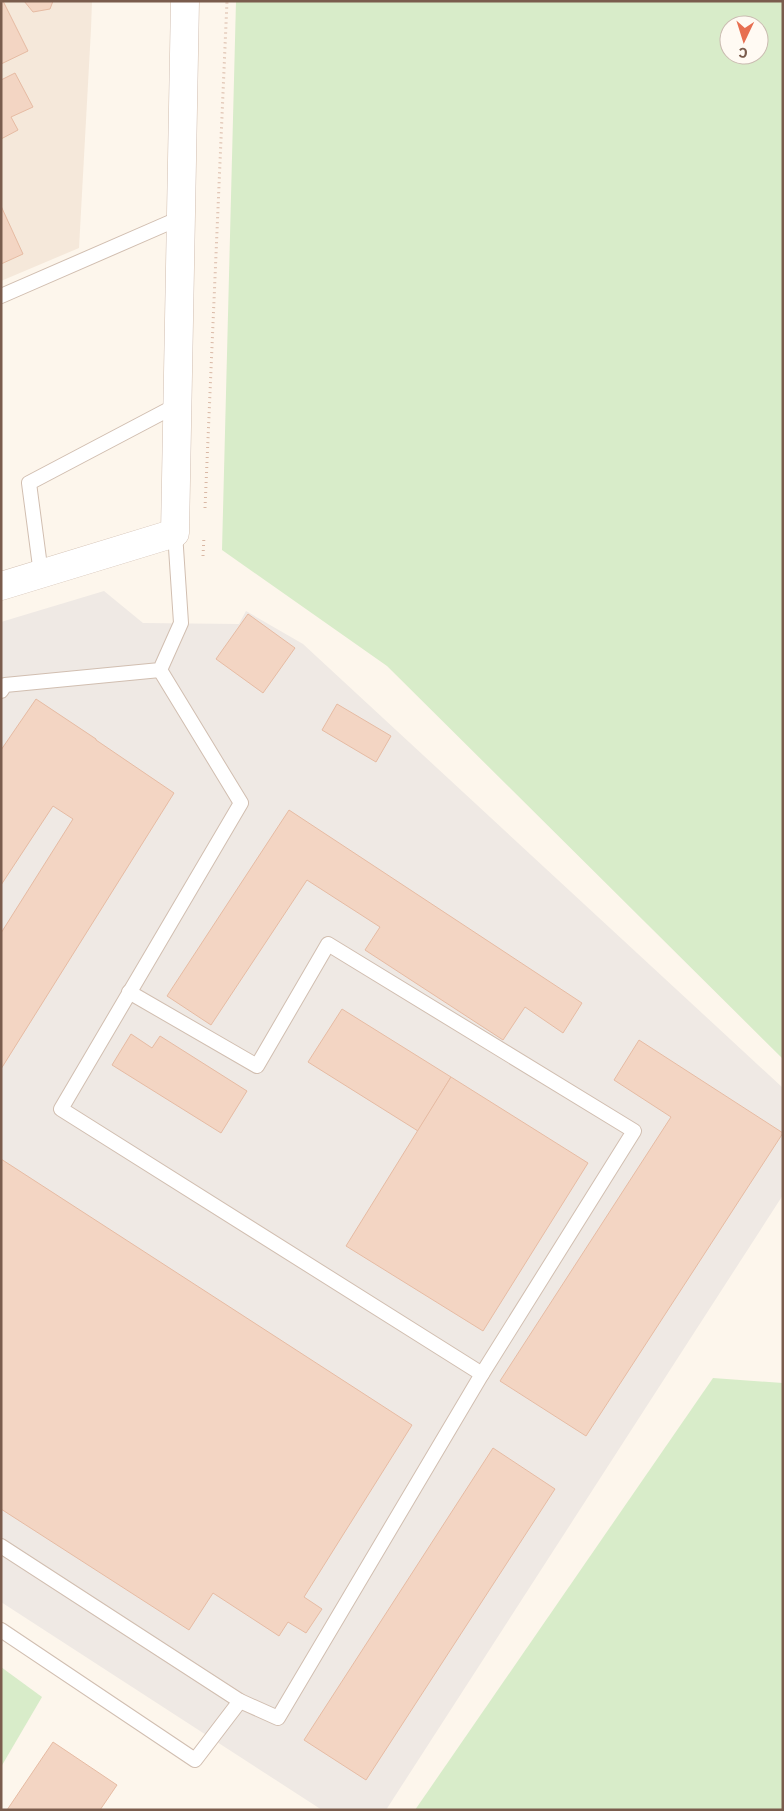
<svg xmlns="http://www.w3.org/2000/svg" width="784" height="1811" font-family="'IBM Plex Sans',sans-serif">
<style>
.residential{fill:#f5e8da}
.industrial{fill:#efe9e4}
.green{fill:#d8ecc9;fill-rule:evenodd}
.building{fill:#f3d5c3;stroke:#e6bba3}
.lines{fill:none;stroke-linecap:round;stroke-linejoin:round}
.lane-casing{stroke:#d1beb0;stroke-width:16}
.street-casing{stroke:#d1beb0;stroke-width:29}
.path{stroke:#d9b8a5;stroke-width:3;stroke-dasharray:1 4;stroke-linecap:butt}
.lane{stroke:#fff;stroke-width:14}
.street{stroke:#fff;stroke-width:28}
</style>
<rect width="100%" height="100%" fill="#fdf6ec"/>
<polygon class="residential" points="1,1 92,1 91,29 79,248 1,281"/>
<polygon class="industrial" points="104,591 143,623 239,624 246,611 303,644 783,1088 783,1195 386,1810 322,1810 1,1602 1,622"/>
<g class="green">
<path d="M 236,1 L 783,1 L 783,1059 L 387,666 L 222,550 ZM 729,25 L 759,25 L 759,55 L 729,55 Z"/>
<polygon points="713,1378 783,1383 783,1810 415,1810"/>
<polygon points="1,1667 42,1697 1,1767"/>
</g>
<g class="building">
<polygon points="1,1 3,1 28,51 1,64"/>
<polygon points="24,1 53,1 50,9 33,12"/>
<polygon points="15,73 33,107 11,117 18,130 1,139 1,80"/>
<polygon points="1,206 23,254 1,264"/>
<polygon points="248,614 295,648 263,693 216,659"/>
<polygon points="36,699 96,739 96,740 174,793 1,1069 1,933 73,819 53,806 1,885 1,750"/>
<polygon points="337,704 391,736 376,762 322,730"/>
<polygon points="289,810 582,1003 563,1033 525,1007 503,1040 365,950 380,927 307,880 211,1025 167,996"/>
<polygon points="342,1009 451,1077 418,1131 308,1062"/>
<polygon points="131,1034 152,1048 160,1036 247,1091 221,1133 112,1065"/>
<polygon points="639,1040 783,1133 586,1436 500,1381 671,1117 614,1080"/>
<polygon points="451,1077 588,1163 483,1331 346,1246"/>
<polygon points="1,1159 412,1425 304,1597 322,1609 306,1633 288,1622 279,1636 213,1593 189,1630 1,1509"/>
<polygon points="493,1448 555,1489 366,1780 304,1740"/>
<polygon points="53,1742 117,1785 100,1810 7,1810"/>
</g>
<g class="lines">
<defs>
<g id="lane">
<polyline points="1,296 180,218"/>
<polyline points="41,574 29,483 177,405"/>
<polyline points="160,670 241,803 61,1109 482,1374"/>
<polyline points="1,691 5,685 160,670 181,623 175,533"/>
<polyline points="1,1546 240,1701 278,1718 482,1374 634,1131 328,944 257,1066 129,992"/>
<polyline points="1,1630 195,1760 240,1701"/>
</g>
<polyline id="street" points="1,586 175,533 185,1"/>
</defs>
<use href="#lane" class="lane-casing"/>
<use href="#street" class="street-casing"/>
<g class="path">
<polyline points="205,508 227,1"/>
<polyline points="203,556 204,536"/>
</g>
<use href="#lane" class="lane"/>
<use href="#street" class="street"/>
</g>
<rect width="784" height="1811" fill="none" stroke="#7a5c4d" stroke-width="5"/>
<g transform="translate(744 40) rotate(184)"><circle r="24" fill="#fffaf3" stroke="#cabbb1"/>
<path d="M0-4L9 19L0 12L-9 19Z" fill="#e76f51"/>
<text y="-8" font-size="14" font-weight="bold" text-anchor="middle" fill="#7a5c4d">С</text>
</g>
</svg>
